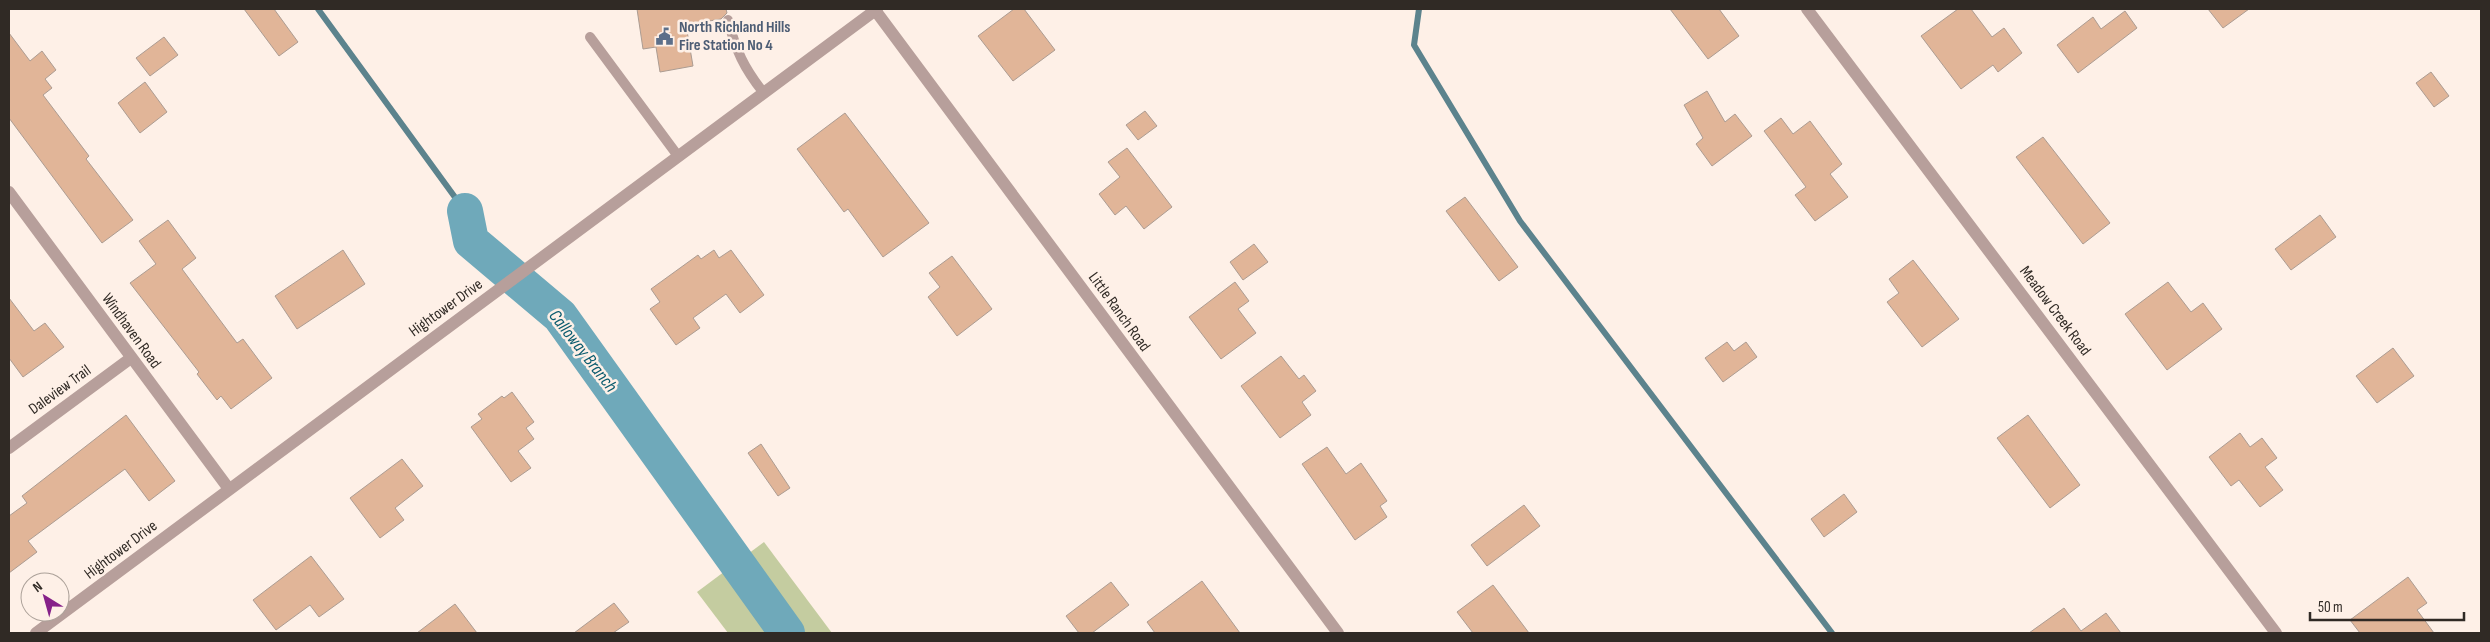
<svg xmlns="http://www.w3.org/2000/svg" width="2490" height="642" font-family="'Sofia Sans Condensed',sans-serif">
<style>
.green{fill:#c4cca0}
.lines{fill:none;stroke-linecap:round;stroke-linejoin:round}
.stream{stroke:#5c838d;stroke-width:6}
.river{stroke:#6fa9ba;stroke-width:36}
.building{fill:#e1b598;stroke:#ac9c92}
.service{stroke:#b79f9b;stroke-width:10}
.minor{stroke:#b79f9b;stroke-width:12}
.tertiary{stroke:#b79f9b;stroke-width:12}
.labels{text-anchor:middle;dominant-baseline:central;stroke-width:5;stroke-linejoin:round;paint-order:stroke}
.service-label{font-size:16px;font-weight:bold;fill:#4e5e75;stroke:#fef0e7;text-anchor:start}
.street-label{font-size:16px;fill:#302a25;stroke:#fef0e7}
.water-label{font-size:18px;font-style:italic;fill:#0a5b6e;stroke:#fef0e7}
</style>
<rect width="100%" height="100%" fill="#fef0e7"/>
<polygon class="green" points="764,542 832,633 728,633 697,592"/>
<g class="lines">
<g class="stream">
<polyline points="318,9 465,211"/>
<polyline points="1419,9 1414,45 1520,221 1832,633"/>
</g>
<polyline class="river" points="465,211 471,241 560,316 787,633"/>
</g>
<g class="building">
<polygon points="244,9 274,9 298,42 279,56"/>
<polygon points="637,9 726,9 727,13 721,19 686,25 693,66 660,72 656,47 643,49"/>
<polygon points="1014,9 1024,9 1055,50 1013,81 978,36"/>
<polygon points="1670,9 1719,9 1739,36 1708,59"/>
<polygon points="1958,9 1971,9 1992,37 2004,28 2022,53 1998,72 1993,65 1961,89 1921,36"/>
<polygon points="2208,9 2249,9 2223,28"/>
<polygon points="2125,11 2137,28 2078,73 2057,45 2093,17 2101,29"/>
<polygon points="9,33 30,61 42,51 56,70 45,79 52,88 43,95 89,156 86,159 133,220 102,243 9,118"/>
<polygon points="164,37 178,55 150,76 136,58"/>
<polygon points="2431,72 2449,96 2434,107 2416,83"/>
<polygon points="145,82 167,112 140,133 118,103"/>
<polygon points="1707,91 1725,122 1735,114 1752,136 1712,166 1696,144 1703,138 1684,105"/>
<polygon points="1145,111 1157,126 1138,140 1126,125"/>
<polygon points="845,113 929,223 883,257 848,209 844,212 797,149"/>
<polygon points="1781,118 1793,134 1810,121 1842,164 1830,174 1848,197 1815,221 1795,195 1806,187 1764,131"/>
<polygon points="2043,137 2110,223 2083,244 2016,157"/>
<polygon points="1127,148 1172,207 1144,229 1126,206 1115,215 1099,194 1120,177 1108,162"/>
<polygon points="1465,197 1518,267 1499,281 1446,211"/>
<polygon points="2320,215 2336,237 2291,270 2275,249"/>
<polygon points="168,220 196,258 182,269 237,343 243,339 272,378 231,409 221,396 217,400 197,374 199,372 130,283 156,264 139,241"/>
<polygon points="1254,244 1268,262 1243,280 1230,262"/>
<polygon points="343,250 365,284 297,329 275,296"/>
<polygon points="714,250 719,258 731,250 764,295 740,313 726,294 693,318 700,328 676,345 650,309 660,302 651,289 698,255 701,259"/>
<polygon points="952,256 992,309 957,336 928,297 940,287 929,273"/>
<polygon points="1913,260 1959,319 1922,347 1887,302 1899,293 1889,279"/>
<polygon points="1235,282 1249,301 1238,309 1256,333 1221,359 1189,317"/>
<polygon points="2168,282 2191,312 2203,303 2222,329 2167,370 2125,314"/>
<polygon points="9,298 34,331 45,323 64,347 23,377 9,358"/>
<polygon points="1727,342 1734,351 1746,342 1757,357 1723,382 1705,358"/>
<polygon points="2393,348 2414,376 2377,403 2356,376"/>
<polygon points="1281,356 1299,379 1304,375 1316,391 1302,402 1311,415 1280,438 1241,386"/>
<polygon points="512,392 534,422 526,428 534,439 518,451 531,468 511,482 471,427 482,419 478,414 502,396 504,398"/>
<polygon points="126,415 175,481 149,501 125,469 28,541 37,552 9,573 9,516 27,503 22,496"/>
<polygon points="2028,415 2080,485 2050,508 1997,438"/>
<polygon points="2240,433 2250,447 2262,438 2277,458 2265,467 2283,490 2260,507 2239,480 2231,486 2209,457"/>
<polygon points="761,444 790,488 778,496 748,453"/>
<polygon points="1327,447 1346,474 1361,463 1387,501 1380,506 1387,517 1355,540 1302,464"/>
<polygon points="402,459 423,486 395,508 404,520 380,538 350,498"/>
<polygon points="1844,494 1857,512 1824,537 1811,519"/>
<polygon points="1524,505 1540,526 1487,566 1471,545"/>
<polygon points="311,556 344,599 319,617 310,605 276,630 253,600"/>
<polygon points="2408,577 2427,603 2417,610 2434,633 2360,633 2350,620"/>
<polygon points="1202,581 1240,633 1155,633 1147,622"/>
<polygon points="1111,582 1129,605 1092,633 1079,633 1066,616"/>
<polygon points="1493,585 1529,633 1473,633 1457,612"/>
<polygon points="614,603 629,622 613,633 574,633"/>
<polygon points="455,604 477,633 417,633"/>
<polygon points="2064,608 2081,631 2106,613 2121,633 2029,633"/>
</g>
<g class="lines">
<g class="service">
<path d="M 728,20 C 736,51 744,68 763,92"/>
<polyline points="590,37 678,156"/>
</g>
<g class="minor">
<polyline points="1807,9 2276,633"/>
<polyline points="875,10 1338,633"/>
<polyline points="9,192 229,489"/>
<polyline points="9,448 131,358"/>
</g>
<polyline class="tertiary" points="36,633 877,9"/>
</g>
<defs>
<symbol id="civic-bare" viewBox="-9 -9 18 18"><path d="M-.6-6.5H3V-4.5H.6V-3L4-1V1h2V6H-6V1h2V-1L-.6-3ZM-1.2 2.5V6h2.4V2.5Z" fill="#5c6f8a" stroke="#fef0e7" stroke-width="2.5" paint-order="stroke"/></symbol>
</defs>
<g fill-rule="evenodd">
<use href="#civic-bare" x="652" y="24" width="25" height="25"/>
</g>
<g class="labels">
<g class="service-label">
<text x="679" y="27">North Richland Hills<tspan x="679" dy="18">Fire Station No 4</tspan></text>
</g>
<g class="street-label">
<text transform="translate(446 308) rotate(-36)">Hightower Drive</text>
<text transform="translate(2055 311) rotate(53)">Meadow Creek Road</text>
<text transform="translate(1119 312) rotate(54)">Little Ranch Road</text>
<text transform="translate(131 331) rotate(54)">Windhaven Road</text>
<text transform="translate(60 390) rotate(-36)">Daleview Trail</text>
<text transform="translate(121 550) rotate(-37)">Hightower Drive</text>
</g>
<g class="water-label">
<text transform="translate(583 351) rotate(52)">Calloway Branch</text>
</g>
</g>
<rect width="2490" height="642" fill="none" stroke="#302a25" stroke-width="20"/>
<g transform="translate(45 597) rotate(323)"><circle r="24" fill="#fef0e7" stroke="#aca199"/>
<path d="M0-4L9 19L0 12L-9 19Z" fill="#862189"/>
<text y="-8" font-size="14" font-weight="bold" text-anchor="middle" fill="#302a25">N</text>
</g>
<path d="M2310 612v8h154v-8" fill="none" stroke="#302a25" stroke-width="2.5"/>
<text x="2318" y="612" font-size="15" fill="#302a25" stroke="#fef0e7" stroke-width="4" paint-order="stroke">50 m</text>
</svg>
